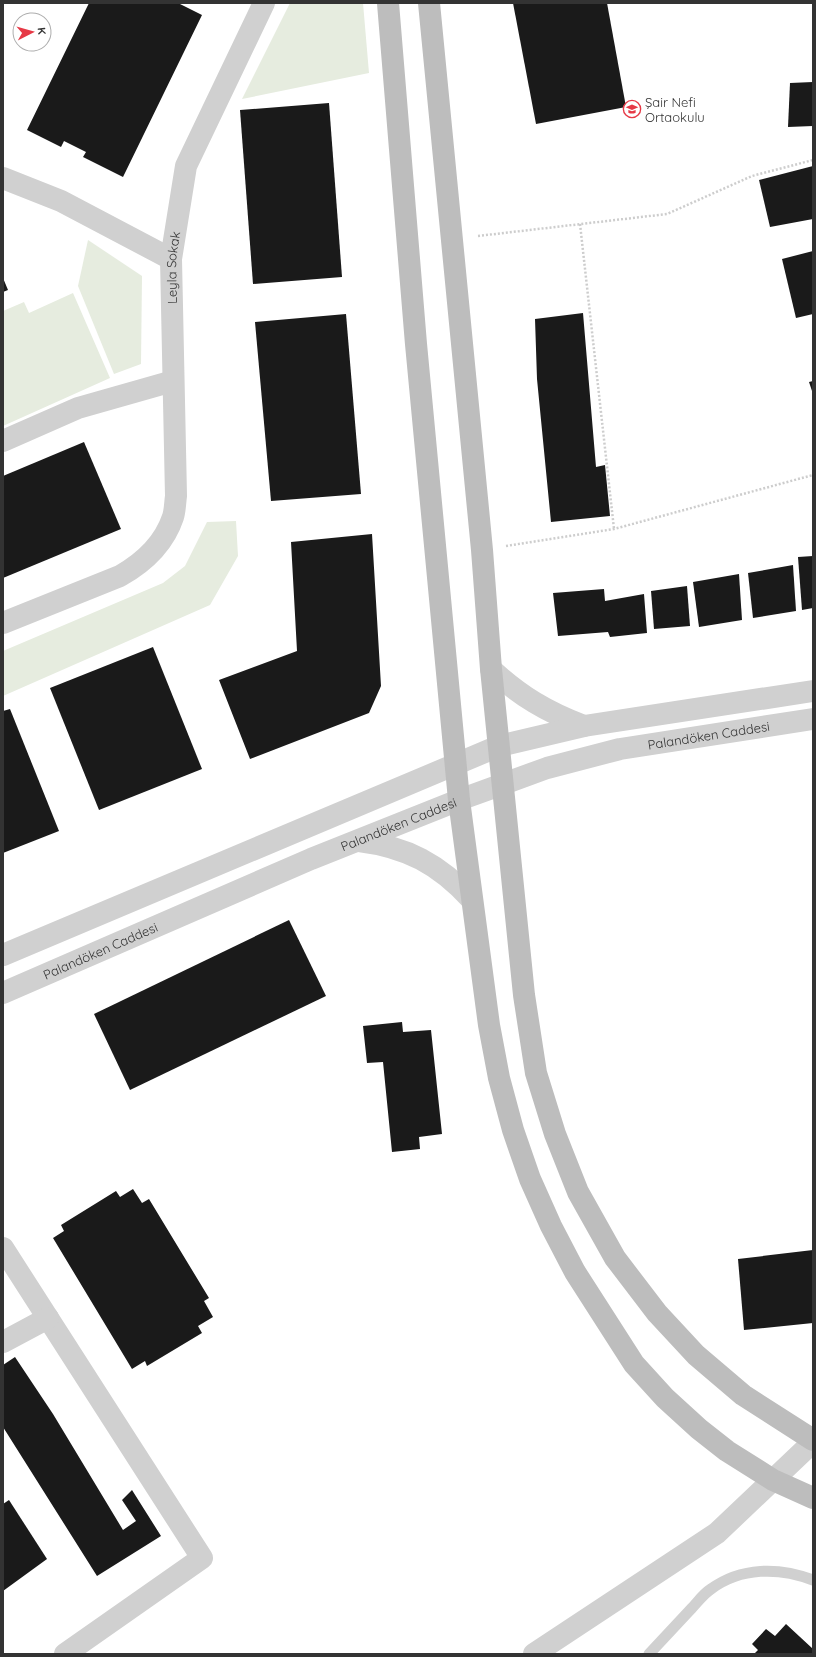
<svg xmlns="http://www.w3.org/2000/svg" width="816" height="1657" font-family="Quicksand,sans-serif">
<style>
.green{fill:#e6ecdf}
.building{fill:#1a1a1a}
.lines{fill:none;stroke-linecap:round;stroke-linejoin:round}
.path{stroke:#cdcdcd;stroke-width:2.5;stroke-dasharray:2 2;stroke-linecap:butt}
.service{stroke:#d0d0d0;stroke-width:11}
.minor{stroke:#d0d0d0;stroke-width:22}
.tertiary{stroke:#d0d0d0;stroke-width:22}
.secondary{stroke:#bdbdbd;stroke-width:22}
.labels{text-anchor:middle;dominant-baseline:central;stroke-width:4;stroke-linejoin:round;paint-order:stroke}
.poi-label{font-size:13px;fill:#333;stroke:#fff;text-anchor:start}
.street-label{font-size:13px;fill:#333;stroke:#fff}
</style>
<rect width="100%" height="100%" fill="#fff"/>
<g class="green">
<polygon points="290,3 363,3 369,73 242,99"/>
<polygon points="88,240 142,276 141,364 114,374 78,286"/>
<polygon points="73,293 110,378 3,426 3,311 24,302 29,313"/>
<polygon points="236,521 238,556 210,605 3,696 3,651 163,583 185,566 207,522"/>
</g>
<g class="building">
<polygon points="89,3 178,3 202,15 123,177 83,157 86,152 64,141 61,147 27,130"/>
<polygon points="513,3 607,3 626,107 536,124"/>
<polygon points="813,82 813,126 788,127 790,83"/>
<polygon points="329,103 342,277 253,284 240,110"/>
<polygon points="813,166 813,219 770,227 759,180"/>
<polygon points="813,251 813,314 796,318 782,259"/>
<polygon points="3,278 8,290 3,292"/>
<polygon points="583,313 596,467 605,465 610,516 551,522 537,379 535,319"/>
<polygon points="346,314 361,494 271,501 255,322"/>
<polygon points="813,381 813,394 809,382"/>
<polygon points="84,442 121,529 3,578 3,476"/>
<polygon points="372,534 381,686 369,713 250,759 219,680 297,651 291,542"/>
<polygon points="813,556 813,608 802,610 798,557"/>
<polygon points="793,565 796,611 753,618 748,573"/>
<polygon points="739,574 742,620 699,627 693,582"/>
<polygon points="687,586 690,626 654,629 651,591"/>
<polygon points="604,589 605,601 644,594 647,633 610,637 608,632 558,636 553,593"/>
<polygon points="153,647 202,769 99,810 50,688"/>
<polygon points="10,709 59,831 3,853 3,711"/>
<polygon points="289,920 326,996 130,1090 94,1014"/>
<polygon points="402,1022 403,1032 431,1030 442,1134 419,1137 420,1149 392,1152 383,1062 367,1063 363,1026"/>
<polygon points="133,1189 142,1203 149,1199 209,1298 204,1301 213,1317 198,1326 202,1333 147,1366 145,1361 132,1369 53,1238 64,1231 61,1225 116,1191 120,1197"/>
<polygon points="813,1250 813,1323 744,1330 738,1259"/>
<polygon points="15,1357 53,1414 123,1530 136,1521 122,1500 132,1490 161,1536 97,1576 3,1427 3,1365"/>
<polygon points="9,1500 47,1559 3,1591 3,1504"/>
<polygon points="786,1624 813,1649 813,1654 754,1654 758,1650 752,1644 766,1629 775,1636"/>
</g>
<g class="lines">
<g class="path">
<polyline points="580,224 614,529"/>
<polyline points="478,236 667,214 752,176 813,160"/>
<polyline points="506,546 614,529 813,475"/>
</g>
<path class="service" d="M 649,1654 C 663,1639 677,1624 691,1609 C 697,1603 703,1594 711,1589 C 741,1567 779,1567 813,1580"/>
<g class="minor">
<polyline points="3,178 61,201 171,259"/>
<polyline points="3,441 78,408 173,381"/>
<path id="s1" d="M 3,623 L 120,576 C 143,563 164,544 173,517 C 175,511 175,503 176,496 L 171,259 L 186,166 L 264,3"/>
<polyline points="3,1248 202,1558 65,1654"/>
<polyline points="3,1342 48,1318"/>
<polyline points="534,1654 717,1533 813,1442"/>
</g>
<g class="tertiary">
<path d="M 491,669 C 520,696 547,712 584,726"/>
<path d="M 359,841 C 407,847 439,864 472,900"/>
<polyline points="3,955 499,746 584,726 813,691"/>
<path id="s2" d="M 3,993 L 311,859 L 459,800 L 547,768 L 620,749 L 813,719"/>
</g>
<g class="secondary">
<polyline points="388,3 416,344 459,800 489,1025 499,1078 513,1130 530,1179 551,1226 575,1272 634,1364 665,1398 699,1429 727,1451 773,1480 813,1498"/>
<polyline points="429,3 482,550 491,669 524,995 536,1073 555,1134 578,1192 615,1258 657,1313 696,1355 743,1395 813,1440"/>
</g>
</g>
<defs>
<symbol id="school-ring" viewBox="-11 -11 22 22"><circle r="9.5" fill="#fff" stroke="#e63946" stroke-width="1.5"/><path d="M0-5L7-2L0 1L-7-2ZM-4 1L0 2.5L4 1V4Q0 6-4 4Z" fill="#e63946"/></symbol>
</defs>
<g fill-rule="evenodd">
<use href="#school-ring" x="622" y="99" width="20" height="20"/>
</g>
<g class="labels">
<g class="poi-label">
<text x="645" y="102">Şair Nefi<tspan x="645" dy="15">Ortaokulu</tspan></text>
</g>
<g class="street-label">
<text stroke="none"><textPath href="#s1" startOffset="457">Leyla Sokak</textPath></text>
<text stroke="none"><textPath href="#s2" startOffset="754">Palandöken Caddesi</textPath></text>
<text stroke="none"><textPath href="#s2" startOffset="430">Palandöken Caddesi</textPath></text>
<text stroke="none"><textPath href="#s2" startOffset="106">Palandöken Caddesi</textPath></text>
</g>
</g>
<rect width="816" height="1657" fill="none" stroke="#333333" stroke-width="8"/>
<g transform="translate(32 32) rotate(84)"><circle r="19" fill="#ffffff" stroke="#adadad"/>
<path d="M0-3L7 15L0 10L-7 15Z" fill="#e63946"/>
<text y="-6" font-size="11" font-weight="bold" text-anchor="middle" fill="#333333">K</text>
</g>
</svg>
